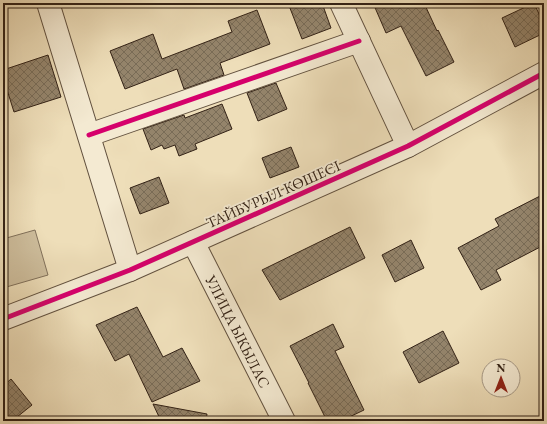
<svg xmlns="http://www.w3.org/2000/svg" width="547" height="424" font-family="'EB Garamond',serif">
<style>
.pitch{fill:#cebe9d;stroke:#80705a}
.building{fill:url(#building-cross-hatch);stroke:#332216}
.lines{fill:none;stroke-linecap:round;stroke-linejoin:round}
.minor-casing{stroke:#62513f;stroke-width:24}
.minor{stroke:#f4ead2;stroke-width:22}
.cycleway-casing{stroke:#f4ead2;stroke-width:8}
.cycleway{stroke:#d6006c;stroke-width:5}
.labels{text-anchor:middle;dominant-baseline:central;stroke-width:3.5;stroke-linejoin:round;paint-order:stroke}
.street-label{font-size:15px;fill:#332216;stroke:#f4ead2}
</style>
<defs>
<pattern id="building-cross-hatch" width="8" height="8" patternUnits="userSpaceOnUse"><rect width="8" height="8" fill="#94846b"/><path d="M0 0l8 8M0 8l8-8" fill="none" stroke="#796c57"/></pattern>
</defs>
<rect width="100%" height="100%" fill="#eedeb9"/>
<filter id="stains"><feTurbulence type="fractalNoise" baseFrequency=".005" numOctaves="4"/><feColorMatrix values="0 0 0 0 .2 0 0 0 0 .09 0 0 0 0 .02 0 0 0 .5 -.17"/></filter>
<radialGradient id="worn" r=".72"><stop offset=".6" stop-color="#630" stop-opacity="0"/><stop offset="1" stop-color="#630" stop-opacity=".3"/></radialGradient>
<polygon class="pitch" points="35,230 48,275 3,288 3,239"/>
<g class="building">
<polygon points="288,3 322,3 331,28 302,39"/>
<polygon points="373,3 424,3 437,31 438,30 454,62 426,76 401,26 386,33"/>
<polygon points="534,3 544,25 544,33 515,47 502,18"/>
<polygon points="257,10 270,44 220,63 224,75 184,89 177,69 125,89 110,51 153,34 162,59 232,32 228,21"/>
<polygon points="48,55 61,97 14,112 3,77 3,70"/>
<polygon points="276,83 287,109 258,121 247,93"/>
<polygon points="222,104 232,129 195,144 197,149 179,156 175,145 164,149 162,145 151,150 143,129 184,115 185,118"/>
<polygon points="291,147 299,167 270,178 262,158"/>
<polygon points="159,177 169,203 140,214 130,188"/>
<polygon points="544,194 544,245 496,270 501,280 481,290 458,248 499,226 495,219"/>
<polygon points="350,227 365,258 280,300 262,270"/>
<polygon points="411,240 424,268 395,282 382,255"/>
<polygon points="137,307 163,357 182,348 200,381 152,402 129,354 115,361 96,325"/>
<polygon points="333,324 344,347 335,351 364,410 341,421 327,421 308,383 309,383 290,346"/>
<polygon points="443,331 459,363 419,383 403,352"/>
<polygon points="11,379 32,405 12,421 3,421 3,386"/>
<polygon points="153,404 207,414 206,421 161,421"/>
</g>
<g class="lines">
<defs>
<g id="minor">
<polyline points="48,3 130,270"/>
<polyline points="341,3 408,146"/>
<polyline points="89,135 359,41"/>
<path id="s1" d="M 193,242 L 284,421"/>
<polyline points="3,319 130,270 408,146 544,73"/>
</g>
</defs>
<use href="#minor" class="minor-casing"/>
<use href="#minor" class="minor"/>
<defs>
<g id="cycleway">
<polyline points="89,135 359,41"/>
<polyline points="3,319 130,270 408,146 544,73"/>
</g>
</defs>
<use href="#cycleway" class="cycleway-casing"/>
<use href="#cycleway" class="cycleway"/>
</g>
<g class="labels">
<g class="street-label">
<text transform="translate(273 194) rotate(-24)">ТАЙБУРЫЛ КӨШЕСІ</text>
<text stroke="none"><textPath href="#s1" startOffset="100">УЛИЦА ЫКЫЛАС</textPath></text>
</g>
</g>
<rect width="547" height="424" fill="none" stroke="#eedeb9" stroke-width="16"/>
<rect x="4" y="4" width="539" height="416" fill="none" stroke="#332216" stroke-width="2"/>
<rect x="8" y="8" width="531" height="408" fill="none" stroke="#332216"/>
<g transform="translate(501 378)"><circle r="19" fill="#f4ead2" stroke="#a79a87"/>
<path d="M0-3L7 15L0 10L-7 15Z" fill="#8f2418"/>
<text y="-6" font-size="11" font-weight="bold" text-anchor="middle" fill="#332216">N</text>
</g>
<rect width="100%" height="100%" filter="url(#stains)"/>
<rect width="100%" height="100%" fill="url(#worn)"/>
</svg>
